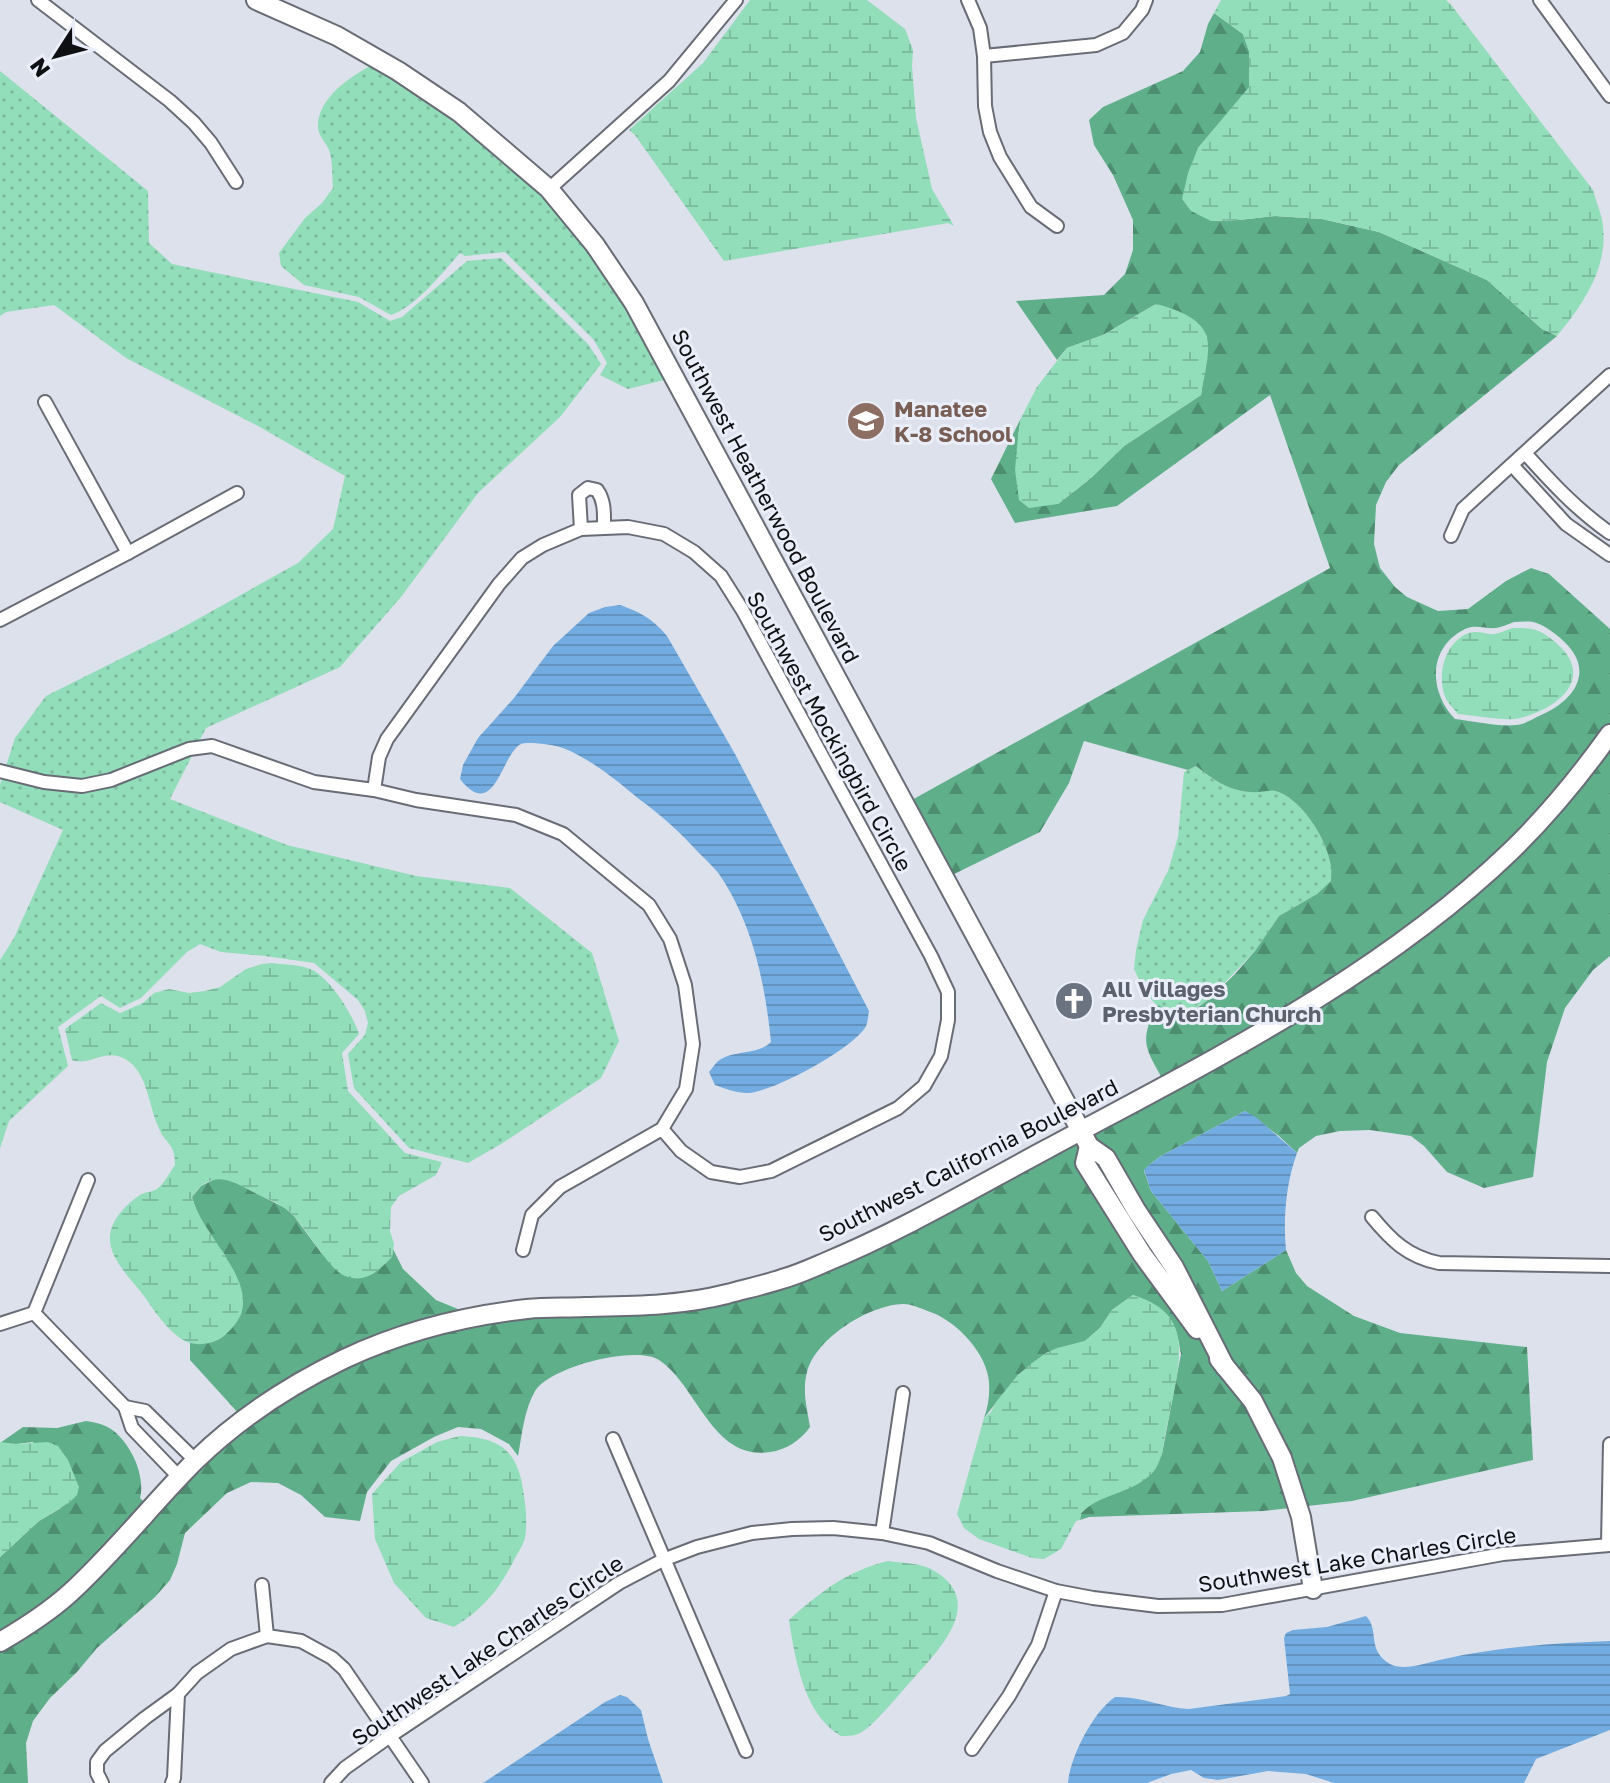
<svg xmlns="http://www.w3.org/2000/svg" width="1610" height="1783" font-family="'Golos Text',sans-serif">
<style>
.green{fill:url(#green-dots)}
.forest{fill:url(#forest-firs);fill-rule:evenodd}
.wetland{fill:url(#wetland-marsh)}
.water{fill:url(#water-rules)}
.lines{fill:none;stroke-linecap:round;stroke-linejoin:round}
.street-casing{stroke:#686c75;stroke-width:16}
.secondary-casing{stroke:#686c75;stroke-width:22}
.street{stroke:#fff;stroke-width:12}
.secondary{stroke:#fff;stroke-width:18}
.labels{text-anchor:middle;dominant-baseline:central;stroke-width:6;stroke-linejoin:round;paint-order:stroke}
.education-label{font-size:22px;font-weight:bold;fill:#785e54;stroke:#eaeef9;text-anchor:start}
.street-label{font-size:22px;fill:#0f1013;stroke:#eaeef9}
.worship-label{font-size:22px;font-weight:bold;fill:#5b616d;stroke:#eaeef9;text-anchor:start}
</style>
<defs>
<pattern id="green-dots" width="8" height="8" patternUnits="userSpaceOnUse" patternTransform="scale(2)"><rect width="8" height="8" fill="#92ddba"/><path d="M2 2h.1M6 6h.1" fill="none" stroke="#7dbd9f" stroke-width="1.8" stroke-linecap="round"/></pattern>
<pattern id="forest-firs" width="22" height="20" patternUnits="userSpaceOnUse" patternTransform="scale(2)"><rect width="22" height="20" fill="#5faf8b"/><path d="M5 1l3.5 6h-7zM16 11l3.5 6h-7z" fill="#4d8d70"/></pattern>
<pattern id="wetland-marsh" width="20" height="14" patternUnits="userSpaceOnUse" patternTransform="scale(2)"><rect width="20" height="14" fill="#92ddba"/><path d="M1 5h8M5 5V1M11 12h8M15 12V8" fill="none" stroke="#7dbd9f"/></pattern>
<pattern id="water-rules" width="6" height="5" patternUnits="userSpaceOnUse" patternTransform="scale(2)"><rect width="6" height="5" fill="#73ace0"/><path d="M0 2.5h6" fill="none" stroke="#6293bf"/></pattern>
</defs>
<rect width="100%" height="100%" fill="#dde1eb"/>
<g class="green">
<path d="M 373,64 L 455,116 L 544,194 L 583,239 L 619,292 L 668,379 L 628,389 L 600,375 L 607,363 L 594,340 L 505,252 L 465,256 L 460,253 C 442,273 417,306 391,315 L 359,297 L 304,285 L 281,266 L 279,253 L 305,218 L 322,203 L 333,188 C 332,176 333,161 329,150 C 326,142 319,137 318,128 C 317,97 351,77 373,64 Z"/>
<polygon points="0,71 148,191 149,243 172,264 358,302 390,321 402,317 467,261 501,258 588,344 601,364 560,417 478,493 401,597 340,667 206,728 170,799 287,845 416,876 510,888 592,953 619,1041 601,1078 501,1144 468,1163 409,1148 354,1088 348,1054 365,1035 368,1023 365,1011 358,1000 314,963 265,956 221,952 200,944 187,952 141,998 120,1008 101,996 58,1027 68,1066 9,1121 0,1148 0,960 14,938 63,830 0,802 0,785 15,738 46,696 180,629 298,563 333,529 345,476 258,426 126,358 54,305 6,312 0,316"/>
<path d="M 1196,766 C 1213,779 1228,791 1251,792 C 1259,793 1267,789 1275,791 C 1300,797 1326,838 1330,862 C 1332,868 1331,875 1331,881 L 1317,894 L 1279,916 L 1255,951 L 1208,1000 L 1186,1014 L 1173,1013 L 1158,1007 L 1145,992 L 1134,969 L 1136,950 L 1143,920 L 1168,871 L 1178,837 L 1184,772 Z"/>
</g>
<g class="forest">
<path d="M 1214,13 L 1243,34 L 1249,51 L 1249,88 L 1198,148 L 1211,221 L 1239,220 L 1275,216 L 1322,219 L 1379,232 L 1487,280 L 1542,329 L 1557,336 L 1399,465 L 1386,482 L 1376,505 L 1374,544 L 1380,568 L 1395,587 L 1407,597 L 1438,611 L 1468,609 L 1506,581 L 1531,568 L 1549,574 L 1610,629 L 1610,725 L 1594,747 L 1508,846 L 1443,903 L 1319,991 L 1163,1080 C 1143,1044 1141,1043 1156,1004 L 1174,1013 L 1186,1014 L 1197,1008 L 1208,1000 L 1235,974 L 1255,951 L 1279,916 L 1317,894 L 1331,881 C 1331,875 1332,868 1330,862 C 1326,838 1300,797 1275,791 C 1267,790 1259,793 1251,792 C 1228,791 1213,779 1196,766 L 1188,770 L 1084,741 L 1069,783 L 1040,832 L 950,876 L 910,801 L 1330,568 L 1270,395 L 1117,506 L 1015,523 L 991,479 L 1021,418 L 1018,436 L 1058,504 L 1091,478 L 1124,446 L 1201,395 L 1207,351 L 1207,336 L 1156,304 L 1103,335 L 1067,348 L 1057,360 L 1016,301 L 1104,295 L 1125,274 L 1133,250 L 1133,220 L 1113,175 L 1094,145 L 1089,120 L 1103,107 L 1183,71 L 1200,52 L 1208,24 ZM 1514,622 C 1520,622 1527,621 1533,622 C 1542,624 1552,631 1559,637 C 1597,668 1577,700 1539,716 C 1532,719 1524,725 1516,725 C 1499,727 1472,721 1455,719 C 1429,692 1427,648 1465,629 C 1475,624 1486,629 1496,628 C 1502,627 1508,624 1514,622 Z"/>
<path d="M 1610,744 L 1610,956 L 1593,970 L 1565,1008 L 1547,1062 L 1533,1177 L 1484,1188 L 1447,1172 L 1424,1146 L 1411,1136 L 1370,1130 L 1340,1131 L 1316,1136 L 1299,1148 L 1297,1153 L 1279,1136 L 1245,1111 L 1161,1156 L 1149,1165 L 1144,1171 L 1151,1191 L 1208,1261 L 1222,1291 L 1286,1250 L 1296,1273 L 1307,1286 L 1354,1316 L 1400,1333 L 1527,1347 L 1533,1460 L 1352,1501 L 1263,1511 L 1089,1517 L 1080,1520 L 1081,1513 L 1093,1502 L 1140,1482 L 1162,1454 L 1181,1354 C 1175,1312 1166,1315 1133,1295 L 1112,1310 L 1100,1328 L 1085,1341 L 1046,1353 L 1018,1375 L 984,1418 C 988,1407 990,1394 989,1382 C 987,1354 958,1323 933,1313 C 924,1310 913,1304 903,1304 C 869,1305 816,1338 807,1372 C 802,1391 807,1408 810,1427 C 801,1440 786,1450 770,1452 C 712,1461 698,1386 659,1360 C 635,1345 550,1367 535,1391 C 524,1410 522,1435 518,1456 L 509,1444 L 481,1429 L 458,1427 L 434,1437 L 391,1461 L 367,1492 L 360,1521 L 325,1517 L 301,1495 L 278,1483 L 251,1482 L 227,1493 L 185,1533 L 177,1564 L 170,1580 L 155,1597 L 97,1648 L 77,1672 L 50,1698 L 33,1721 L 26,1743 L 28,1783 L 0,1783 L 0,1648 L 200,1465 L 258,1417 L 349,1363 L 463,1325 L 530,1314 L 720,1301 L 1078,1139 L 1163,1282 L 1173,1275 L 1089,1133 L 1395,954 Z"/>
<path d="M 215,1179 L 229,1179 L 285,1208 L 294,1216 L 322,1254 L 392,1257 L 393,1249 L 403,1269 L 436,1300 L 465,1312 L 241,1416 L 190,1360 L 190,1343 L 208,1343 L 225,1255 C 211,1237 198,1219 192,1197 L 201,1186 Z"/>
<path d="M 86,1421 C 94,1422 103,1424 111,1429 C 130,1442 146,1475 140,1498 L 147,1505 L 64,1591 L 0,1636 L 0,1557 L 39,1521 L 61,1508 L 33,1442 L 16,1444 L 0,1443 L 23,1427 L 57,1428 Z"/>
</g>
<g class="wetland">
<polygon points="750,0 867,0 905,29 913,50 912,66 916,118 932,189 954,226 948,223 724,261 635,135 629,130 703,63"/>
<path d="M 1221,0 L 1446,0 L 1452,6 L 1593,190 C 1596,202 1602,214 1603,227 C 1608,268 1582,306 1557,336 L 1542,329 L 1487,280 L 1379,232 L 1322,219 L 1275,216 L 1239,220 L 1211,221 L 1191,211 L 1182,199 L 1188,173 L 1198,148 L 1249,87 L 1249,51 L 1243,34 L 1214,13 Z"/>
<path d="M 1156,304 C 1173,308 1203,318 1207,338 C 1211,353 1203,380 1201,395 L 1124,446 L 1091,478 L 1058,504 L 1029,508 L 1019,500 L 1015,470 L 1018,436 L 1021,418 L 1037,387 L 1067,348 L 1103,335 Z"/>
<path d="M 1513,628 C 1533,628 1538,628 1554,641 C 1597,676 1560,708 1520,718 C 1508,722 1473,715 1458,714 C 1454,709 1449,704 1446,699 C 1436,677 1444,642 1469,633 C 1478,630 1487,635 1495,634 C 1501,633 1508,629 1513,628 Z"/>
<path d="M 272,963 C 284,965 299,964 310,969 C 329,976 353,1015 359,1034 L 342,1053 L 348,1091 L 405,1153 L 442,1162 L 436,1175 L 399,1196 L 391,1207 L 390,1231 L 394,1244 L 392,1257 C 378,1271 366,1284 345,1276 C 329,1270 306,1228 293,1215 C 284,1206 273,1201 261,1196 C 236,1184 213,1165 192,1197 C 201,1233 251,1274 242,1311 C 240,1320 231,1330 224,1336 C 216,1343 201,1346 190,1343 C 171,1337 154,1310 144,1296 C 130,1277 102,1253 112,1227 C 116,1215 129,1202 140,1195 C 145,1192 152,1192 157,1189 C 164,1184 170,1172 175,1165 C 175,1141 164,1144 158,1126 C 148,1104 147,1067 121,1057 C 103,1050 89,1066 72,1060 L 65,1029 L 101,1003 L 120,1013 L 143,1003 L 154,993 L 169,989 L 189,993 L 205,991 L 220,987 L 246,969 L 262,964 Z"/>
<path d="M 1133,1295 C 1186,1311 1183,1345 1174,1392 C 1170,1412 1165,1433 1162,1454 C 1159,1462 1156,1471 1149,1476 C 1129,1494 1100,1494 1081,1513 L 1080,1520 L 1076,1521 L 1061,1549 L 1044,1559 L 1032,1558 L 979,1539 L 964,1528 L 957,1514 L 984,1418 L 991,1412 L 996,1402 L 1018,1375 L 1032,1363 L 1046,1353 L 1057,1348 L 1085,1341 L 1100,1328 L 1112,1310 Z"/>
<path d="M 460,1436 C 495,1438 514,1446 522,1483 C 525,1501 528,1519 525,1538 C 523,1545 518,1553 514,1560 C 500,1589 482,1610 454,1627 L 426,1618 L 394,1583 L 375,1539 L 372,1494 L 401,1462 L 437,1442 Z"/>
<polygon points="0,1442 16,1444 48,1442 58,1446 68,1460 79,1487 77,1495 70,1502 39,1521 0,1557"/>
<path d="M 888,1561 C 901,1563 919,1563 931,1569 C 988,1600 941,1648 912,1680 C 901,1692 873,1727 860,1733 C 855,1736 847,1736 841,1736 C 836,1733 830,1729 826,1724 C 802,1700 794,1653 789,1620 C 820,1592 847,1571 888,1561 Z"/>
</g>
<g class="water">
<path d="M 620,605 C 640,612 653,619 667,636 L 735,754 L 869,1011 C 868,1016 868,1024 865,1028 C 850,1050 771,1094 745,1093 C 735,1092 725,1089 715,1085 L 709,1072 C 712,1069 714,1065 717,1062 C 733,1049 757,1056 771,1042 C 765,983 753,924 719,874 C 713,866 705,859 698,852 C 680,832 661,815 639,799 C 616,780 591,759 563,748 C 557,745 527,741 521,744 C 501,754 495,823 460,779 L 463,765 L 478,738 L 514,698 L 553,646 L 589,613 L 605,607 Z"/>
<path d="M 1245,1111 L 1257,1118 L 1297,1153 C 1286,1183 1283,1218 1286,1250 L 1222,1291 L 1208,1261 L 1151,1191 L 1144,1170 L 1149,1165 L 1161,1156 Z"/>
<path d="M 1366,1616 C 1380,1630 1366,1650 1390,1664 C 1405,1672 1428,1662 1444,1659 C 1498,1647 1555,1643 1610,1641 L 1610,1730 L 1536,1759 L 1524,1783 L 1334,1783 L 1306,1774 L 1268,1771 L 1218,1780 L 1204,1778 L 1191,1770 L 1171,1774 L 1147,1783 L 1068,1783 C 1070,1757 1093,1712 1115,1697 C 1141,1696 1164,1708 1189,1709 L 1286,1696 L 1290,1694 L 1284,1638 L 1286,1633 L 1293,1630 L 1327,1627 Z"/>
<polygon points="620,1695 627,1697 641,1710 648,1739 663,1783 483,1783 605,1702"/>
</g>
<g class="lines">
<defs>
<g id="street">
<polyline points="38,0 170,101 194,123 211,143 236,182"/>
<polyline points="968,0 980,28 984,56 985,106 990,132 1000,157 1031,207 1057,226"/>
<polyline points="1540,0 1610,96"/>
<polyline points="984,56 1096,45 1123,33 1142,10 1146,0"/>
<polyline points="549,189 669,81 736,0"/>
<polyline points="45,402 128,553"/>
<path d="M 1525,453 C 1552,483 1577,510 1610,533"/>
<polyline points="1512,465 1566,524 1610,555"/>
<path d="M 581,529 L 579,495 L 588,488 L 597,490 C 605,501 604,514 604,527"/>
<polyline points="1451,536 1463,509 1610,375"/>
<polyline points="0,620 128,553 237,493"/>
<polyline points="0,771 44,782 82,786 111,780 189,749 212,746 314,782 374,790 416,800 516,815 563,834 649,905 670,939 685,985 693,1044 686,1089 662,1129 560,1187 532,1215 523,1250"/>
<polyline points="374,790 379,757 387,739 499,584 522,558 543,545 581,529 628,527 664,534 694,552 721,576 743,611 931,956 948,992 948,1020 941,1056 924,1086 898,1108 771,1171 740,1177 711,1172 681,1151 662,1129"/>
<path d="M 1372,1217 C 1391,1240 1408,1257 1439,1263 L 1610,1266"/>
<polyline points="34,1313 125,1407 132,1428 180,1478"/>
<polyline points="34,1313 88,1180"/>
<polyline points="0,1324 34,1313"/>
<polyline points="125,1407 145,1411 196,1461"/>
<polyline points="613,1439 746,1751"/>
<polyline points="882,1533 903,1393"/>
<polyline points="1608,1544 1610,1444"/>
<polyline points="262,1585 267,1636 301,1641 332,1658 344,1669 422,1783"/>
<polyline points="972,1749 1009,1696 1038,1645 1056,1591"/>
<polyline points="102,1783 97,1773 97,1762 105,1751 145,1718 178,1694 197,1673 231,1649 267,1636"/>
<polyline points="172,1783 174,1778 178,1694"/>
<polyline points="331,1783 345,1768 390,1736 619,1583 663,1560 697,1547 752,1533 792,1529 833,1528 882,1533 929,1543 997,1571 1056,1591 1093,1598 1158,1606 1222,1605 1503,1554 1610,1545"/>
</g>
<g id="secondary">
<polyline points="256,0 337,36 398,71 459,112 549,189 595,245 634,303 1081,1131 1089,1146 1106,1158 1136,1210 1174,1267 1225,1367"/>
<polyline points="1089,1146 1085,1163 1142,1254 1197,1329"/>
<polyline points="1219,1359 1253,1401 1282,1458 1301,1517 1313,1589"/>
<path d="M 0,1642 C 24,1628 49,1612 70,1593 C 115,1552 152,1504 195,1461 C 238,1419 290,1385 344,1359 C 401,1332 465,1316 527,1309 C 546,1307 566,1308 585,1307 C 632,1306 680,1306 727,1294 C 745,1289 764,1285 782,1279 C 797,1275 812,1268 826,1262 C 903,1230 974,1188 1047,1149 C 1208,1062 1378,979 1511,851 C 1548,815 1580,776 1610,734"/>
</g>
</defs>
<use href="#street" class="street-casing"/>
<use href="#secondary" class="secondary-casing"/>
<use href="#street" class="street"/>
<use href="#secondary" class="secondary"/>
</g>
<defs>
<symbol id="school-disc" viewBox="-11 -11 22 22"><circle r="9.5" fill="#8d6e63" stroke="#eaeef9"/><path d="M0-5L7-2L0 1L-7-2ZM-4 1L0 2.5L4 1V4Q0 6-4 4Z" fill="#fff"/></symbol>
<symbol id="church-disc" viewBox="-11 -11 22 22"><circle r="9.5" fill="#6b7280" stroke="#eaeef9"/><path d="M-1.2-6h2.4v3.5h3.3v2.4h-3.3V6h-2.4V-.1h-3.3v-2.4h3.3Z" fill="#fff"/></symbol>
</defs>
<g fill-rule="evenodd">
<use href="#school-disc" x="844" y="399" width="44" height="44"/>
<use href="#church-disc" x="1052" y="979" width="44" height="44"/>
</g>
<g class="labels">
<g class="education-label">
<text x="894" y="408">Manatee<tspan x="894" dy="25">K-8 School</tspan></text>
</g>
<g class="street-label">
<text transform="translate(766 496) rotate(62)">Southwest Heatherwood Boulevard</text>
<text transform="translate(830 731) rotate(61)">Southwest Mockingbird Circle</text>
<text transform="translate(968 1160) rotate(-27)">Southwest California Boulevard</text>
<text transform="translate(1357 1559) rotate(-9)">Southwest Lake Charles Circle</text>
<text transform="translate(487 1650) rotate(-34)">Southwest Lake Charles Circle</text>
</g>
<g class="worship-label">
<text x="1102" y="988">All Villages<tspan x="1102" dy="25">Presbyterian Church</tspan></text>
</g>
</g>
<g transform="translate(56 56) rotate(234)" stroke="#eaeef9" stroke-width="6" paint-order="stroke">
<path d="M0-6L14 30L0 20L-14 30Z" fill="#0f1013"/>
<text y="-12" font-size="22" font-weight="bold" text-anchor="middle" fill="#0f1013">N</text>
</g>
</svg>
